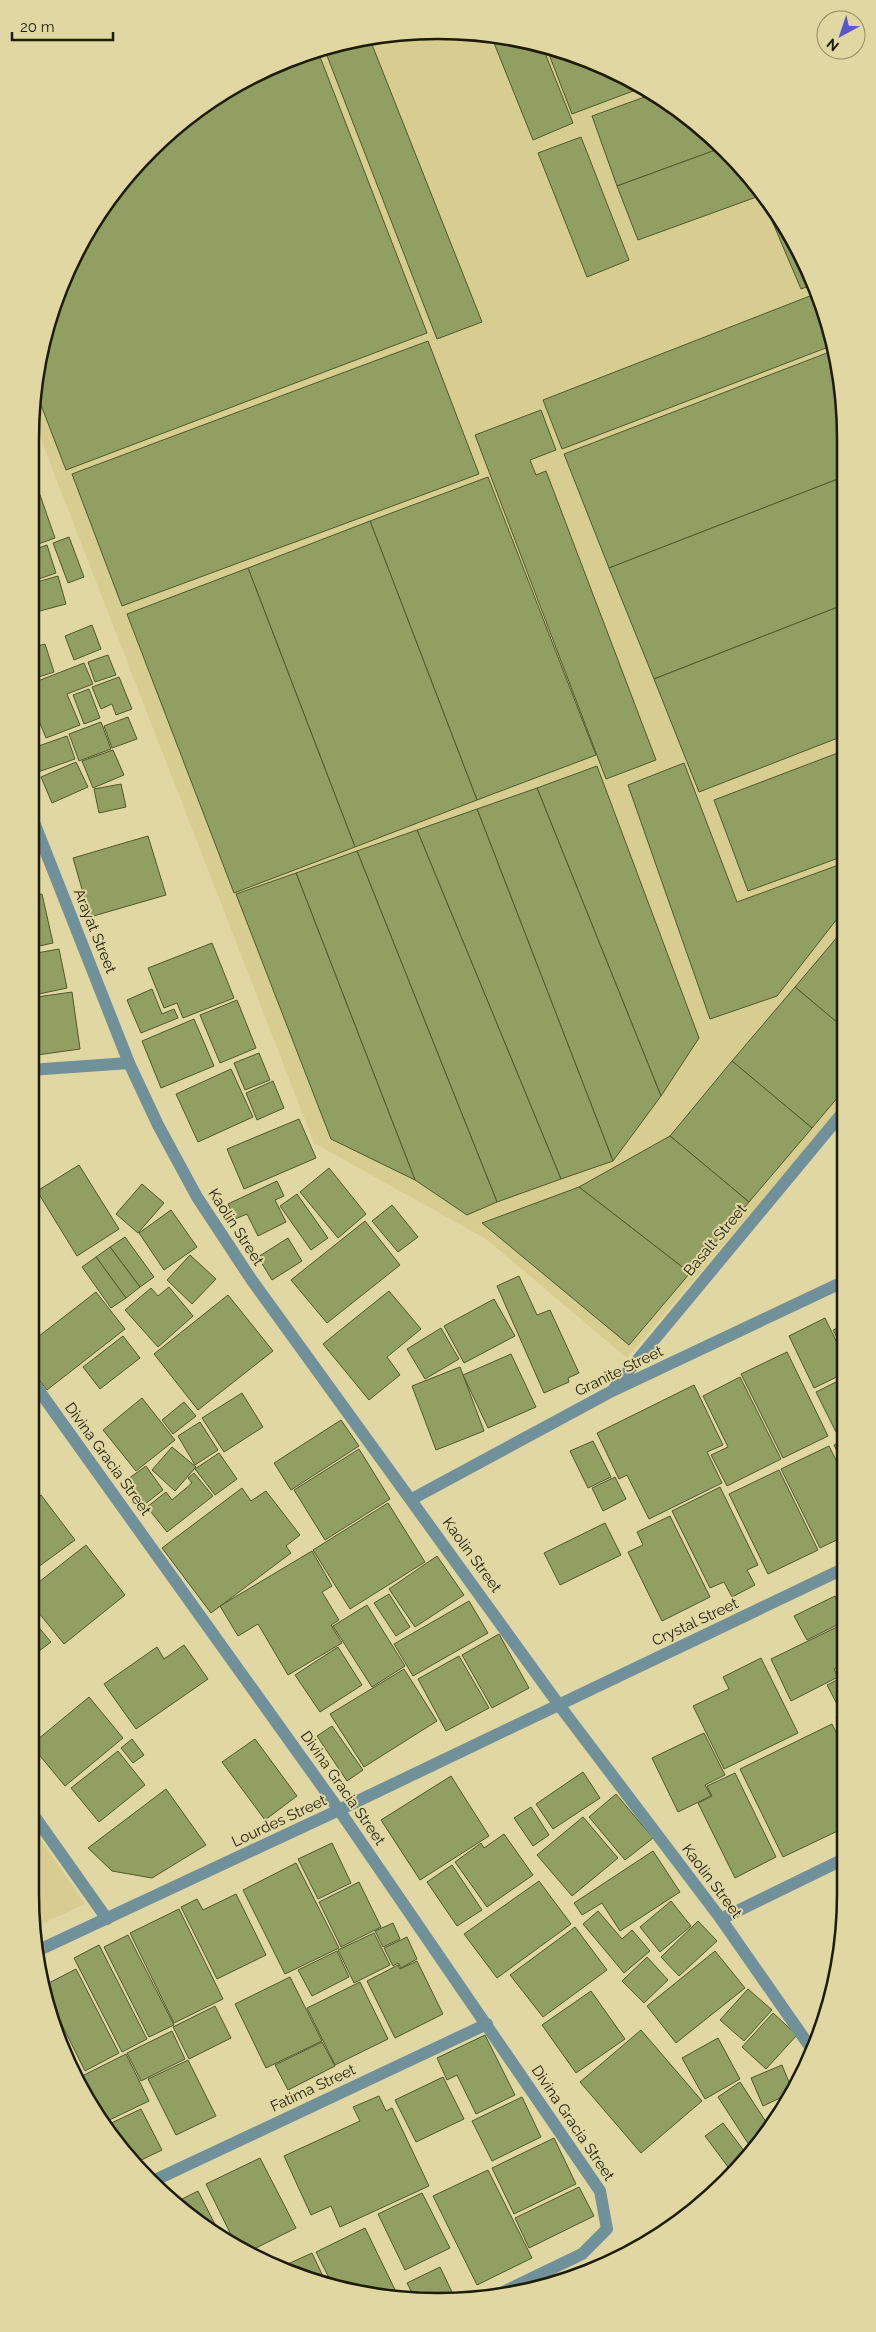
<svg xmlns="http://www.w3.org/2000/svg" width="876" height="2332" font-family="Raleway,sans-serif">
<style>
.built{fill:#d7cd91}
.building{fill:#919f62;stroke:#4f592b}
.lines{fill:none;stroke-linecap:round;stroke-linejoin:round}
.minor{stroke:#70909a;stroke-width:12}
.labels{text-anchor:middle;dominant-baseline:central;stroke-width:4;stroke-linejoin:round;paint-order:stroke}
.street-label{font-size:15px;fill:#1e1b06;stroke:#e0d7a2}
.rim{fill:none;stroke:#1e1b06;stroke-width:2.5}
</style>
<rect width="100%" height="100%" fill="#e0d7a2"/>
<g class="built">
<polygon points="465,31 544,44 664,99 745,169 804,258 842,384 844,1104 627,1358 486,1239 314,1143 33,419 44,332 169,131 234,85 307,52 385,33"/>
<polygon points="30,1824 85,1904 35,1927 30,1894"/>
</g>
<g class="building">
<polygon points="369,37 482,322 437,339 324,48"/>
<polygon points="507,38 541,43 573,123 533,140 494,43"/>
<polygon points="545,44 641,88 572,114"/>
<polygon points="317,49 427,333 66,470 36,392 44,332 72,257 114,189 169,131 234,85"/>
<polygon points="653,94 664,99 721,148 617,186 592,116"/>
<polygon points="581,137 629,260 587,277 538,153"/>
<polygon points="721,148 745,169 762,195 638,240 617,186"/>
<polygon points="766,201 804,258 812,285 801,289 764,202"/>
<polygon points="815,294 831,346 562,449 543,400"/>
<polygon points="428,341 479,474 122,606 72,474"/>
<polygon points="832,351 842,384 843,477 609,568 564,454"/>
<polygon points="541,410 556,450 530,460 536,475 546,471 656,760 606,779 475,435"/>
<polygon points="488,477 596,755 477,800 370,521"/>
<polygon points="843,477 843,605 654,679 609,568"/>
<polygon points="39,492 55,538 30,547 30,496"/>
<polygon points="370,521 477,800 355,847 248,568"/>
<polygon points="69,537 84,577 68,583 53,543"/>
<polygon points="47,545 56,573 30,582 30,551"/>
<polygon points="248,568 355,847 234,893 127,614"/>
<polygon points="58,576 66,604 36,612 30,584"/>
<polygon points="843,605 843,736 699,792 654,679"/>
<polygon points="92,625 101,649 74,660 65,636"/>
<polygon points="45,644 54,672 30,680 30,648"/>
<polygon points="108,655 116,675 95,682 88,662"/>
<polygon points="84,663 93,684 67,694 80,725 46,738 35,711 30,712 30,684"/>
<polygon points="119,677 132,709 116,715 112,704 101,709 92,687"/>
<polygon points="89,689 100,718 84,724 73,695"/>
<polygon points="128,717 137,739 112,748 104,726"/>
<polygon points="101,722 111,749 79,761 69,734"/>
<polygon points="67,736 75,759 38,772 30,749"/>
<polygon points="113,750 124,775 93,788 82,761"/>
<polygon points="843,751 844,856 748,891 714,800"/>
<polygon points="76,762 88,787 52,803 41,777"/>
<polygon points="684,763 737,902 844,863 844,910 777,996 710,1019 628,785"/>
<polygon points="597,766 699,1038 661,1096 537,788"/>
<polygon points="121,784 126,807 99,813 94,789"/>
<polygon points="537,788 661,1096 613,1161 477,809"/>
<polygon points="477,809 613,1161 561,1179 417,830"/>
<polygon points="417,830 561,1179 497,1202 357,851"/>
<polygon points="148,836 166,895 90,917 73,858"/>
<polygon points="357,851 497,1202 467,1215 415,1180 296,873"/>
<polygon points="296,873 415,1180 331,1139 236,894"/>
<polygon points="42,894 53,943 30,948 30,897"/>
<polygon points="844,929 844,1028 795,987"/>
<polygon points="212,943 234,998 183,1018 177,1003 164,1008 148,968"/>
<polygon points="59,949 67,988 39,994 31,954"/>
<polygon points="795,987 844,1028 844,1090 812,1128 732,1061"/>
<polygon points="152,989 162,1014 174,1009 178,1018 141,1033 127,1000"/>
<polygon points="72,992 80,1049 30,1056 30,998"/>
<polygon points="237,1000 256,1048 220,1063 200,1015"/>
<polygon points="194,1019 214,1066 161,1088 142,1041"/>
<polygon points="259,1053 270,1080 245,1090 234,1063"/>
<polygon points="732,1061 812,1128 749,1202 670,1136"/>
<polygon points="231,1069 253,1117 198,1142 176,1094"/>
<polygon points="273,1081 284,1108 257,1120 246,1093"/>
<polygon points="299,1119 316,1158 244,1189 227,1149"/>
<polygon points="670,1136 749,1202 690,1273 579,1187"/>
<polygon points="79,1165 119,1229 77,1256 37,1191"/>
<polygon points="329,1168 366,1214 338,1238 300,1192"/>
<polygon points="277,1181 284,1196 275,1200 286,1222 258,1236 247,1214 235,1219 228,1204"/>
<polygon points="142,1184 164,1203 138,1233 116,1214"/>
<polygon points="579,1187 690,1273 629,1345 482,1223"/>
<polygon points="297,1194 328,1238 311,1250 280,1206"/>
<polygon points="392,1205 418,1237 398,1252 372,1221"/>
<polygon points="171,1210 197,1247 164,1270 139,1233"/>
<polygon points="365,1221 400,1265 327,1323 291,1280"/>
<polygon points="125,1237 154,1277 140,1287 110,1247"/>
<polygon points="288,1238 302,1261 272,1280 258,1257"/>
<polygon points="110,1247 140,1287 126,1298 96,1257"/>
<polygon points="190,1255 216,1279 192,1304 167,1280"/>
<polygon points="96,1257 126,1298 111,1308 82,1267"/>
<polygon points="519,1276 537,1315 550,1310 579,1373 568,1378 569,1382 544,1393 497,1286"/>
<polygon points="169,1287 193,1316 158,1347 125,1310 151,1288 158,1296"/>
<polygon points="389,1291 421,1329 387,1357 400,1375 369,1400 323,1344"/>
<polygon points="96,1292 125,1329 47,1390 30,1368 30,1343"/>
<polygon points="228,1295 273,1351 198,1410 154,1354"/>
<polygon points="494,1299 515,1336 464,1363 444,1326"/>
<polygon points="825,1318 845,1359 845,1373 814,1388 789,1336"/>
<polygon points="845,1325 845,1354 833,1330"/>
<polygon points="441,1328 459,1359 425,1379 407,1349"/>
<polygon points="123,1336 140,1358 100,1389 83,1367"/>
<polygon points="787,1352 828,1436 783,1458 741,1374"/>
<polygon points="511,1354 536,1407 488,1428 463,1375"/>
<polygon points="460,1367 484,1431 436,1450 412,1386"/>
<polygon points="740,1377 781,1459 727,1486 711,1455 728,1447 703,1396"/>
<polygon points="842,1379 845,1385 845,1428 836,1432 816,1392"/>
<polygon points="694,1385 723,1445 707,1452 722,1483 649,1519 627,1475 619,1479 597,1433"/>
<polygon points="242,1393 263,1427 224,1452 202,1418"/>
<polygon points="142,1398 175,1440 136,1471 103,1430"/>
<polygon points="184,1402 196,1416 173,1434 162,1420"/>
<polygon points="341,1420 359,1446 291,1490 274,1463"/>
<polygon points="200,1422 218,1450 195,1465 178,1436"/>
<polygon points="845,1440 845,1468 834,1445"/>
<polygon points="593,1441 611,1477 588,1488 570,1451"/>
<polygon points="829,1446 845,1478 845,1536 820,1548 781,1469"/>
<polygon points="172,1447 196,1467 175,1491 152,1470"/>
<polygon points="359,1449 390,1499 325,1540 294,1490"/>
<polygon points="219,1453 237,1479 215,1495 195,1469"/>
<polygon points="146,1466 163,1490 140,1508 121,1484"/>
<polygon points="779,1470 818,1550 768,1574 729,1494"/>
<polygon points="194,1473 213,1496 167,1532 147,1507 166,1492 172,1500 192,1483 188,1478"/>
<polygon points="615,1477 626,1499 603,1511 592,1488"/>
<polygon points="720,1487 758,1565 747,1570 755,1585 732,1597 724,1582 710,1588 672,1511"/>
<polygon points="242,1488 251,1501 266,1491 300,1535 286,1546 291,1553 211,1613 162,1548"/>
<polygon points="41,1495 75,1540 30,1573 30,1503"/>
<polygon points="388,1503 425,1562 350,1609 313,1550"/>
<polygon points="670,1516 710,1597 662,1621 628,1552 643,1545 637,1532"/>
<polygon points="605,1523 621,1555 560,1585 544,1553"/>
<polygon points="86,1545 125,1595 64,1644 30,1602 30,1589"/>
<polygon points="312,1551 332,1586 322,1592 339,1620 331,1625 342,1643 288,1675 258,1624 238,1636 220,1606"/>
<polygon points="437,1556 464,1595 415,1627 389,1589"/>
<polygon points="389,1594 410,1627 396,1636 374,1603"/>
<polygon points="835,1596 845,1621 807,1640 794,1616"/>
<polygon points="469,1601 488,1633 413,1676 394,1644"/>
<polygon points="367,1605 405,1666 372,1687 333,1626"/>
<polygon points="30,1617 51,1642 30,1658"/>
<polygon points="845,1623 845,1663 834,1669 838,1677 791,1701 771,1659"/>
<polygon points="499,1634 529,1688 492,1708 462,1655"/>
<polygon points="184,1645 208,1679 136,1729 104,1684 157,1647 164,1659"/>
<polygon points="338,1647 362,1685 320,1712 295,1675"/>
<polygon points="459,1656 489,1708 446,1731 418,1679"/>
<polygon points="761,1658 798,1733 724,1769 693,1706 729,1689 723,1677"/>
<polygon points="404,1669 437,1721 364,1767 330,1714"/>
<polygon points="845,1676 846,1702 838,1706 827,1685"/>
<polygon points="89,1697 123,1738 65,1786 31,1745"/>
<polygon points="846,1712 846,1737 836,1717"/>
<polygon points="832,1724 846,1752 846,1827 783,1857 740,1769"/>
<polygon points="332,1726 363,1770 347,1781 317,1736"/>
<polygon points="704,1733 725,1775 705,1785 711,1796 678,1812 652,1758"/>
<polygon points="132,1739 144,1755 133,1763 121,1748"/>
<polygon points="255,1739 297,1796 265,1820 222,1762"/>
<polygon points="118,1751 145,1785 99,1822 71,1788"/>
<polygon points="583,1772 600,1798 553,1829 536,1804"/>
<polygon points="735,1773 776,1857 735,1878 698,1803 712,1796 707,1786"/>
<polygon points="451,1776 489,1836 420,1880 381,1820"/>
<polygon points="166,1789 206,1845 152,1878 112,1871 88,1848"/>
<polygon points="616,1794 653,1838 625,1860 589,1817"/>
<polygon points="531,1807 549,1835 533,1846 514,1818"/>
<polygon points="583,1817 618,1858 572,1896 537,1855"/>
<polygon points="504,1834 533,1875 487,1907 455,1862 481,1843 484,1848"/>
<polygon points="332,1843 351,1883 318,1899 298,1859"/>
<polygon points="653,1851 680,1892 620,1931 602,1903 582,1915 574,1903"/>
<polygon points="296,1863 339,1948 285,1974 243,1890"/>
<polygon points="452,1865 482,1910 457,1926 427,1882"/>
<polygon points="539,1881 571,1924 497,1978 464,1934"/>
<polygon points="359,1882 381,1927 341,1947 319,1902"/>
<polygon points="236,1894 266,1955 217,1979 181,1907 197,1899 203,1910"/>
<polygon points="671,1901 691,1926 660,1952 640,1927"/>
<polygon points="179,1909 223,1999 174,2023 130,1933"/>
<polygon points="598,1911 622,1939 632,1930 650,1951 624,1973 583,1924"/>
<polygon points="698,1921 717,1941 679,1976 661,1957"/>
<polygon points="393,1923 400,1939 383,1947 375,1931"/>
<polygon points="575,1927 607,1970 543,2017 510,1975"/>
<polygon points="374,1933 390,1965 354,1983 338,1950"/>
<polygon points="128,1935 174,2025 149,2037 104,1947"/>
<polygon points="407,1937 417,1959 401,1968 398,1963 393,1966 384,1948"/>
<polygon points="99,1945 147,2039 122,2052 74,1958"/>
<polygon points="337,1951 349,1977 312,1996 298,1970"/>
<polygon points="715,1951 745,1988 676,2043 647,2006"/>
<polygon points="647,1957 668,1980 644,2003 622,1981"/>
<polygon points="417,1961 443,2014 395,2038 367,1981 398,1965 400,1969"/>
<polygon points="76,1969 119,2053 85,2071 47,1995 45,1985"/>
<polygon points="290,1977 322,2041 266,2068 235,2004"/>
<polygon points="360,1982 388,2039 335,2065 307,2008"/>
<polygon points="748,1989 772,2010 744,2041 720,2020"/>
<polygon points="591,1991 625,2039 576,2073 542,2025"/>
<polygon points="215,2006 231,2038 189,2059 173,2027"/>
<polygon points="773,2013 797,2035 766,2069 742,2047"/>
<polygon points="641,2030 702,2101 641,2153 580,2082"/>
<polygon points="172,2031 185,2059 141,2081 127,2053"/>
<polygon points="485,2035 515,2095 476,2114 457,2075 447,2080 437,2058"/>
<polygon points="718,2038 740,2079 705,2099 682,2058"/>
<polygon points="322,2042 335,2066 288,2090 275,2065"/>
<polygon points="126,2054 149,2101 103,2123 85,2098 76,2079"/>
<polygon points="188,2060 216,2116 176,2135 148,2079"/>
<polygon points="782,2065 793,2092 763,2106 751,2078"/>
<polygon points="443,2077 464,2119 416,2142 395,2100"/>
<polygon points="740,2082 770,2128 762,2142 753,2151 718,2097"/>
<polygon points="379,2096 386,2111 392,2108 429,2186 340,2227 331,2206 311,2215 284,2156 360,2121 353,2107"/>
<polygon points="522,2097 541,2137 492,2161 472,2121"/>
<polygon points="141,2109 162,2150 133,2164 105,2126"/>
<polygon points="723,2123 748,2156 731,2171 705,2136"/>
<polygon points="554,2138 576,2184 514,2214 492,2168"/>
<polygon points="260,2158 296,2228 246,2253 238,2249 206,2184"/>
<polygon points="488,2170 532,2258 477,2285 433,2196"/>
<polygon points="579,2187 594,2216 529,2248 515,2218"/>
<polygon points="198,2191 221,2236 178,2201"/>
<polygon points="422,2193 450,2248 405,2270 378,2214"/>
<polygon points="365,2228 399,2298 384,2298 333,2286 316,2252"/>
<polygon points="312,2253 327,2285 307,2280 279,2268"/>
<polygon points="440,2267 452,2292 443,2297 414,2297 407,2283"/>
</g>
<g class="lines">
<g class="minor">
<polyline points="30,812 129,1063 158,1125 197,1197 251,1279 559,1705 721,1919 813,2051"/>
<polyline points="30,1070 129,1063"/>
<polyline points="30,1378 339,1810 600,2191 607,2229 582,2254 497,2295"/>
<polyline points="615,1387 844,1111"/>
<polyline points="412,1499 612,1391 845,1281"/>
<polyline points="30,1810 107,1919"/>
<polyline points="721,1919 846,1858"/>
<polyline points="39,1950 339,1810 845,1568"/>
<polyline points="153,2181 487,2024"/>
</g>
</g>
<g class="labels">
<g class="street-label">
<text transform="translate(95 931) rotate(68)">Arayat Street</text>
<text transform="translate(236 1227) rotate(57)">Kaolin Street</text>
<text transform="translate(715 1240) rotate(-50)">Basalt Street</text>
<text transform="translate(619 1371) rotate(-26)">Granite Street</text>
<text transform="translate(108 1459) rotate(54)">Divina Gracia Street</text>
<text transform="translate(472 1555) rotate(54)">Kaolin Street</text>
<text transform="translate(695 1622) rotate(-25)">Crystal Street</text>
<text transform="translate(343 1788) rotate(55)">Divina Gracia Street</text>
<text transform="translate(279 1821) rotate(-25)">Lourdes Street</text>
<text transform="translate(712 1881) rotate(53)">Kaolin Street</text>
<text transform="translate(313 2088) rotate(-25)">Fatima Street</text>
<text transform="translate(573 2123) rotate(56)">Divina Gracia Street</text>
</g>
</g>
<path d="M0 0H876V2332H0ZM438 39H438A399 399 0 0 1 837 438V1894A399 399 0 0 1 438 2293H438A399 399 0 0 1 39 1894V438A399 399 0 0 1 438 39Z" fill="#e0d7a2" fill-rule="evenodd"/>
<path class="rim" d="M438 39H438A399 399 0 0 1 837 438V1894A399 399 0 0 1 438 2293H438A399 399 0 0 1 39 1894V438A399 399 0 0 1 438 39Z"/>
<g transform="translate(841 35) rotate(220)"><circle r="24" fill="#e0d7a2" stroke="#928c64"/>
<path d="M0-4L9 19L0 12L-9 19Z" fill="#5a56ce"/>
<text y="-8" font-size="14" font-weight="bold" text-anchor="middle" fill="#1e1b06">N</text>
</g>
<path d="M12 32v8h101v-8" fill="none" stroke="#1e1b06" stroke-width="2.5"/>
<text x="20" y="32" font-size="15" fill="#1e1b06" stroke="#e0d7a2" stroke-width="4" paint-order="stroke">20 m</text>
</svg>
